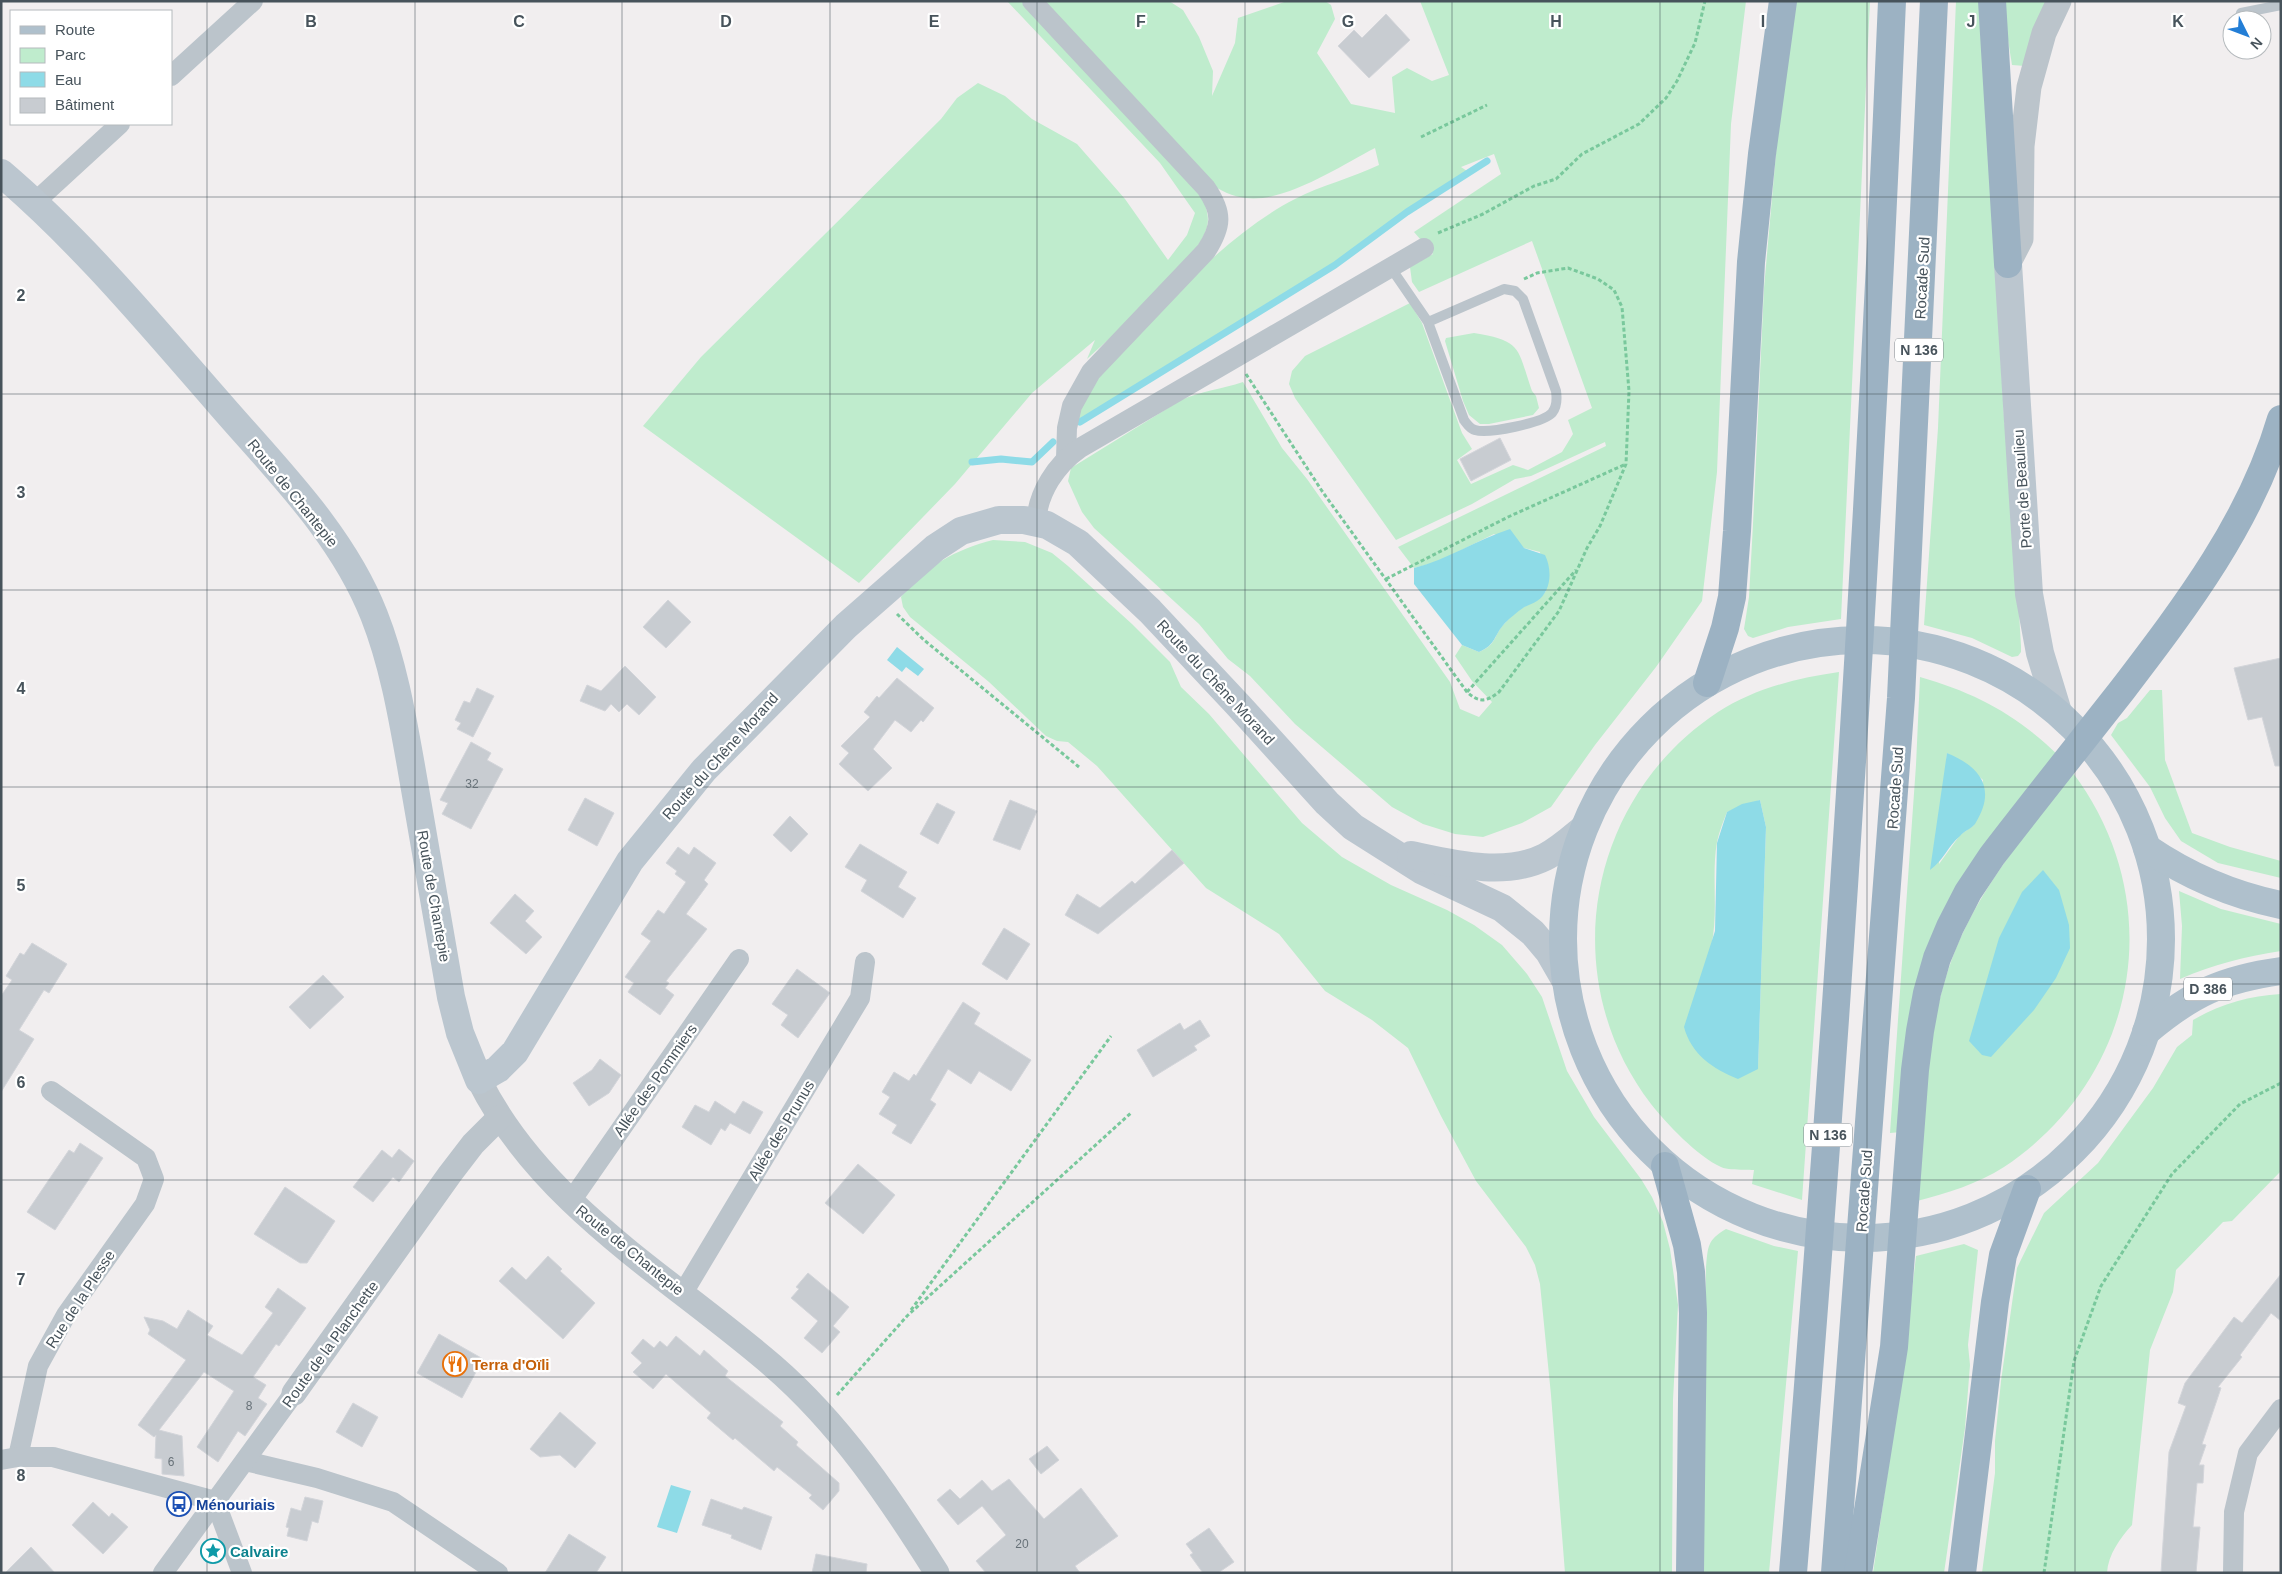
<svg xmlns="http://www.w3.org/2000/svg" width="2282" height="1574" font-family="Helvetica,sans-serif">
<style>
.green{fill:#bfeccd;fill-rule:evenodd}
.water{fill:#8edbe7}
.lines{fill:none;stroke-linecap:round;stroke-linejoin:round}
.stream{stroke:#8edbe7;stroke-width:7}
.building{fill:#c8ccd1;stroke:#d3d5da}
.path{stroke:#79c89c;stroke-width:3;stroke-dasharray:4 2.5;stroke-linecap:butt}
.service{stroke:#bbc4cb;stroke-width:10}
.minor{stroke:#bbc4cb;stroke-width:20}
.tertiary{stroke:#bbc4cb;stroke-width:25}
.secondary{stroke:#bbc6cf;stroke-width:28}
.primary{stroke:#afc0cc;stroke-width:28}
.trunk{stroke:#9cb2c3;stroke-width:28}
.grid{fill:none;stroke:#47535b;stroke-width:1;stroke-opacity:0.55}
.labels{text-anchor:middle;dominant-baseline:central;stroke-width:4.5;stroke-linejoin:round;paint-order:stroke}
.number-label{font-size:12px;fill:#677178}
.shield{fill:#fff;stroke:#7e878c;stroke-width:1}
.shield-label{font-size:14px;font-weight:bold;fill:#47535b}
.street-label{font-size:15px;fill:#47535b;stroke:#fff}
.food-label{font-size:15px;font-weight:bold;fill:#c56008;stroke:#fff;text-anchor:start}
.transit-label{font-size:15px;font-weight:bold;fill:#164399;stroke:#fff;text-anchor:start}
.culture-label{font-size:15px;font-weight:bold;fill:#0d838f;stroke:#fff;text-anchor:start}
.grid-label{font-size:16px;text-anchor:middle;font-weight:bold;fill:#47535b;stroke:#fff;stroke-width:4.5;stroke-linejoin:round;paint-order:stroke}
</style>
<rect width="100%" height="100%" fill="#f1eeef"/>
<g class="green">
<path d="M 1007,1 L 1026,1 L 1202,194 C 1205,205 1210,216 1207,227 C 1196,266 1118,330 1087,359 L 1095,340 L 1032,393 L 955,484 L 859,583 L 643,426 L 701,357 L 941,119 L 957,98 L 978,83 L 1005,96 L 1032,119 L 1077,144 L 1125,199 L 1168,260 L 1187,235 L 1195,213 L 1160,163 Z"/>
<path d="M 1039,1 L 1169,1 L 1183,10 L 1199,37 L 1213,71 L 1212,96 L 1235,43 L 1238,18 L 1287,1 L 1325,1 L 1331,5 L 1335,19 L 1317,53 L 1351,104 L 1395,113 L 1392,77 L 1407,68 L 1432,81 L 1449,75 L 1420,1 L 1746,1 L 1731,124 L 1717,472 L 1702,601 L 1656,667 L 1595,745 L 1551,807 L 1522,823 L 1483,837 L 1455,834 L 1423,824 L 1392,807 L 1295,724 L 1250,676 L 1228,659 L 1199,624 L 1094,528 L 1082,512 L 1068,481 L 1071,468 L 1181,400 C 1201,391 1222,389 1243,382 L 1282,448 L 1307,479 L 1450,682 L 1460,709 L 1479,717 L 1492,702 L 1472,681 L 1455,656 L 1462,645 L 1479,652 C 1498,644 1493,635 1505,623 C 1510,617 1517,610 1524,607 C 1533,601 1539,601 1546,591 L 1540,552 L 1524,548 L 1494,534 L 1437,562 L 1414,568 L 1398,547 L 1606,446 L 1605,442 L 1531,476 L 1515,479 L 1472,504 L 1396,540 L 1295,398 L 1289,384 L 1292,371 L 1305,356 L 1410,303 L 1422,323 L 1462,433 L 1472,449 L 1457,460 L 1471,484 L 1513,465 L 1528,470 L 1562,452 L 1573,434 L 1568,420 L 1592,408 L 1532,241 L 1419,292 L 1412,282 L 1410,267 L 1433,254 L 1414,232 L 1501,174 L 1494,154 L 1461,167 L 1467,171 L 1406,210 L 1333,264 L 1077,421 L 1083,394 C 1144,329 1215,240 1295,199 C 1322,185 1352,178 1379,165 L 1375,148 C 1340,166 1285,203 1246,198 C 1233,197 1220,190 1210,184 Z"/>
<polygon points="1796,1 1870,1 1841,619 1788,627 1753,638 1748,636 1744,629 1749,597 1753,524 1764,288 1778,131"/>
<polygon points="1956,1 1980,1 2004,417 2004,424 2008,425 2021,646 2021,652 2018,656 2012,657 1972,638 1924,625 1938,428"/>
<polygon points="2005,1 2049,1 2025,66 2012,65 2007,34"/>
<path d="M 1474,333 C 1523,341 1517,348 1532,391 L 1536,396 L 1539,408 L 1533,415 L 1489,424 L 1480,424 L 1469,415 L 1463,401 L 1445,341 L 1446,338 Z"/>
<path d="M 993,540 L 1025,542 L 1052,553 L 1068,566 L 1132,624 L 1170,662 L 1181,687 L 1209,714 L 1302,823 L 1342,857 L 1391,885 L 1447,910 L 1474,925 L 1502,945 L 1527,974 L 1542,997 L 1567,1071 L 1594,1117 L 1641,1179 L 1652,1197 L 1663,1222 L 1670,1249 L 1678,1305 L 1673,1400 L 1672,1573 L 1565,1573 L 1551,1395 L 1540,1284 L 1535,1265 L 1526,1247 L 1476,1181 L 1441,1116 L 1408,1048 L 1372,1020 L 1325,991 L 1279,934 L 1206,888 L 1097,766 L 1068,742 L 1057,741 L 1046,736 L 989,682 L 910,617 L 903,607 L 901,597 C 923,567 957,549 993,540 Z"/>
<path d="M 1839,672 L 1802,1200 L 1752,1184 L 1754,1170 C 1745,1169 1730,1171 1721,1167 C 1698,1157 1666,1123 1651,1104 C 1555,979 1586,799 1718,712 C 1754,689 1796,678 1839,672 ZM 1760,800 L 1766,827 L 1758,1068 L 1711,947 C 1719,912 1711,876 1717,842 C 1719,832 1723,822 1727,812 Z"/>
<path d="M 1920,677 C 1976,693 2017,715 2059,756 L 1963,882 L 1901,1132 L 1890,1133 L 1916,765 ZM 1947,753 L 1965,764 L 1983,780 L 1974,825 L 1960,835 L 1939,864 Z"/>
<polygon points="2150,690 2162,690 2165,760 2192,833 2230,847 2281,861 2281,878 2218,863 2181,841 2165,818 2150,787 2111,735 2118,723 2127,718"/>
<path d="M 2073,773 C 2170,902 2139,1077 2004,1167 C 1978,1184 1947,1193 1917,1201 C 1924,1115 1924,1020 1960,939 C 1988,877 2032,826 2073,773 Z"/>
<path d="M 2179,891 L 2221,909 L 2281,924 L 2281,951 C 2244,957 2214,964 2180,979 L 2182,926 Z"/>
<path d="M 2281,994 L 2281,1171 L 2232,1221 L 2223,1222 L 2176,1270 L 2173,1292 L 2150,1350 L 2132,1525 C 2120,1538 2108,1555 2107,1573 L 1982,1573 L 1995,1473 L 1995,1441 L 2001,1381 L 2017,1268 L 2044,1213 L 2098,1163 L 2153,1088 L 2177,1047 L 2192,1035 L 2193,1020 C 2221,1004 2248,996 2281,994 Z"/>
<path d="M 1726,1229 L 1774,1246 L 1798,1251 L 1769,1573 L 1700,1573 L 1706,1267 C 1708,1247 1707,1240 1726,1229 Z"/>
<polygon points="1964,1244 1978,1250 1968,1345 1970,1365 1965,1428 1944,1573 1873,1573 1904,1360 1916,1256"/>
</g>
<g class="water">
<path d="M 1510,529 L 1524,548 L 1545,555 C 1552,569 1552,591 1537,601 C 1533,604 1527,605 1523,608 C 1517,612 1510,618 1505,623 C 1493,636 1497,644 1479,652 L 1462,645 L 1414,584 L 1414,568 C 1449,559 1476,540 1510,529 Z"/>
<polygon points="897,647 924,669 918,676 906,667 902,672 887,660"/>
<path d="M 1947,753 C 1981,767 1997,789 1975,824 C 1971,829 1964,831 1960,836 C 1948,846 1943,861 1930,870 Z"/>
<path d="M 1760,800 L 1766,827 L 1758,1069 L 1738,1079 C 1713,1069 1691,1054 1684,1027 L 1715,931 L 1717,843 L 1727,812 L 1742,804 Z"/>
<polygon points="2043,870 2059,890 2069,925 2070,948 2056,978 2034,1010 1991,1057 1982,1055 1969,1041 1999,938 2022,892"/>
<polygon points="671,1485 691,1491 677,1533 657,1527"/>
</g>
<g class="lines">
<g class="stream">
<polyline points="1080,422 1335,265 1407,212 1487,161"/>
<polyline points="972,462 1001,459 1032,462 1053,442"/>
</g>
</g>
<g class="building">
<polygon points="1386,14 1410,40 1369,78 1338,46 1354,30 1362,38"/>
<polygon points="1500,438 1511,460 1471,481 1460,459"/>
<polygon points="668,600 691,622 666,648 643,627"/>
<polygon points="2281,658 2281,766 2275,766 2262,717 2248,720 2234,668"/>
<polygon points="625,666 656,697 639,715 627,704 619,712 611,704 605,711 580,701 587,685 601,691"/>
<polygon points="897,678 934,708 923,722 921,720 911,732 895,720 873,749 892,768 868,791 839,764 849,753 841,746 870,717 864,712 877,696 879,698"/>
<polygon points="477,688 494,696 473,737 457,729 461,723 455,720 464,701 470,703"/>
<polygon points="471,742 491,753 487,760 503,769 471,829 442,814 448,803 440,800"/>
<polygon points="585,798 614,813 597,846 568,830"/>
<polygon points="1010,800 1037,811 1020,850 993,840"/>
<polygon points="937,803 955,812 938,844 920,834"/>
<polygon points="790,816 808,834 791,852 773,835"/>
<polygon points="860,844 907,872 898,887 916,898 903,918 861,891 867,880 845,867"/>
<polygon points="678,847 689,855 694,847 716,863 704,880 708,884 686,914 707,929 666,981 669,983 665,988 674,995 660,1015 628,992 634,983 625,977 651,941 641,934 658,910 664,914 686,882 675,874 677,871 666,863"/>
<polygon points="1172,850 1184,863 1098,934 1065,915 1077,894 1100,908 1132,881 1135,884"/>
<polygon points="515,894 534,911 525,921 542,937 526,954 490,923"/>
<polygon points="1004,928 1030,944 1007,980 982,964"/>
<polygon points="32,943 67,964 49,993 44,990 19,1030 34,1039 1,1092 1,996 12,980 6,976 20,953 24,955"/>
<polygon points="797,969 830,993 798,1038 781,1025 788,1015 772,1004"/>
<polygon points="323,975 344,997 310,1029 289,1007"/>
<polygon points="963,1002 980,1013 974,1024 1031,1060 1011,1091 979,1071 971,1084 948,1069 930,1100 936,1104 911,1144 892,1133 897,1125 879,1114 890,1097 882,1092 894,1072 909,1081 914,1074 916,1076"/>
<polygon points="1200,1020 1210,1036 1194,1046 1197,1050 1153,1077 1137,1050 1180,1023 1184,1030"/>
<polygon points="600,1059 621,1075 609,1093 589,1106 573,1083 592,1070"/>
<polygon points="715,1101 735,1114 743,1101 763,1112 750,1134 730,1123 725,1131 721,1128 711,1145 682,1127 695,1105 709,1112"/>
<polygon points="80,1143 103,1158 55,1230 27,1212 69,1150 74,1153"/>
<polygon points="399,1149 414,1161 399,1182 393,1177 373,1202 353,1187 382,1150 392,1158"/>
<polygon points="858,1164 895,1195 863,1234 825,1203"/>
<polygon points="285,1187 335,1221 307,1263 300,1263 254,1234"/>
<polygon points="548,1256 562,1269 560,1271 595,1303 563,1339 499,1281 512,1267 526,1280"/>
<polygon points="808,1273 849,1307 833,1326 840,1332 822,1353 804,1338 818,1321 791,1298 799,1289 796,1287"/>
<polygon points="2281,1274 2281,1321 2271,1313 2240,1355 2242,1357 2218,1387 2221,1388 2202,1444 2206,1445 2199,1465 2204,1465 2203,1483 2197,1483 2193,1527 2200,1527 2196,1573 2161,1573 2169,1452 2186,1406 2178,1403 2185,1383 2234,1317 2242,1323"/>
<polygon points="278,1288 306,1308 279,1346 276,1344 253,1377 266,1385 258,1398 267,1404 245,1436 238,1431 218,1462 197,1447 234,1391 204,1372 159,1430 182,1436 184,1476 162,1474 162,1459 155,1458 156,1435 154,1437 138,1425 186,1360 148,1334 150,1330 144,1317 163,1321 177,1329 188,1310 213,1326 207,1335 242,1355 273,1313 265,1307"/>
<polygon points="439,1334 483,1359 462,1398 417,1373"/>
<polygon points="676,1336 700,1356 704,1350 728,1371 725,1376 783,1422 780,1426 798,1442 796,1445 839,1483 839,1491 823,1510 809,1498 812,1495 777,1467 774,1471 735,1438 733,1440 707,1418 711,1413 666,1374 653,1389 633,1372 642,1363 631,1353 643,1339 654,1348 660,1341 667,1347"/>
<polygon points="353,1403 378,1417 362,1447 336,1432"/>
<polygon points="560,1412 596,1443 575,1468 560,1455 540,1457 530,1449"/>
<polygon points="1047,1446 1059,1460 1041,1474 1029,1459"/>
<polygon points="1009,1479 1044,1519 1081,1488 1118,1536 1075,1566 1080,1573 986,1573 976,1561 1006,1535 982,1506 958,1525 937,1500 950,1489 960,1499 982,1480 992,1491"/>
<polygon points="305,1497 323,1501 318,1523 312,1521 307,1541 287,1536 289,1528 286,1527 291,1508 301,1511"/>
<polygon points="711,1499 742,1510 744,1507 772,1517 761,1550 731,1538 732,1535 702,1525"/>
<polygon points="93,1502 109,1517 112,1513 128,1527 103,1554 72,1525"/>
<polygon points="1209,1528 1234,1562 1218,1573 1203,1573 1190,1555 1193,1553 1186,1544"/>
<polygon points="569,1534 606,1557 596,1573 545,1573"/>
<polygon points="31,1547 55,1573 5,1573"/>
<polygon points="816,1554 867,1564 866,1573 812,1573"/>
</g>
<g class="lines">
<g class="path">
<polyline points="1421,137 1487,105"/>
<polyline points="1438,233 1483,214 1534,186 1556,179 1582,154 1639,124 1666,98 1677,81 1695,43 1705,1"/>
<path d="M 1246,374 L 1322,491 L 1467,692 C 1479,703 1486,702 1499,692 L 1559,611 L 1587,548 L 1600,526 L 1626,464 L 1629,391 L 1622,307 L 1614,290 L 1598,279 L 1568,268 L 1537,273 L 1524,279"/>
<polyline points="1386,579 1508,517 1626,464"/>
<polyline points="897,614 924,640 1079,767"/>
<polyline points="1467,692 1576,570"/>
<polyline points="911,1310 1111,1036"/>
<polyline points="837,1395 907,1316 1132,1112"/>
<polyline points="2044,1573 2074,1361 2101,1286 2172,1174 2240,1104 2281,1083"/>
</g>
<g class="service">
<polyline points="2241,13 2281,5"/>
<path d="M 1391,268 L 1428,322 L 1464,420 C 1467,424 1470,429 1475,430 C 1488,434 1543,423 1552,413 C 1557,407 1557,398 1556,391 L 1523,299 L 1515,291 L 1504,289 L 1428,322"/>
</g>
<g class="minor">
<path d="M 1032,1 L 1206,188 C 1223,213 1222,226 1206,251 L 1091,372 L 1072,406 L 1067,428 L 1066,458"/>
<polyline points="171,76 253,1"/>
<polyline points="35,202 120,124"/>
<path d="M 1036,522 C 1038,492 1056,465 1080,448 L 1424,248"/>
<polyline points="571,1201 739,959"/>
<polyline points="683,1293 860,998 865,962"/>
<polyline points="18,1457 38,1366 66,1315 145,1204 154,1179 146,1158 51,1091"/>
<polyline points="1,1460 18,1457 53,1457 215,1501"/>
<polyline points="245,1461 317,1478 393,1502 498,1573"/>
<polyline points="215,1501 242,1573"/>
<polyline points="163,1573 294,1393"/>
<polyline points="2233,1573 2234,1512 2248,1453 2281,1409"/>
</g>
<g class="tertiary">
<polyline points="2008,264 2021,239 2022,146 2029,87 2044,33 2059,1"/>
<path d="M 479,1080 C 541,1205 670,1277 773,1366 C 840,1424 890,1498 937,1573"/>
<polyline points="294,1393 450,1174 473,1144 499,1118"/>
</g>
<g class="secondary">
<path d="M 1,173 C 82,242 149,323 219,403 C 275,468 342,533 374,615 C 393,663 402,715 411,766 C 425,843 437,920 451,997 L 460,1033 L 479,1080 L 498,1069 L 515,1052 L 630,861 L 704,770 L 846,626 L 935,548 L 961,531 L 999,520 L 1024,520 L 1047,525 L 1078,543 L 1150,611 L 1239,706 L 1327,803 L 1353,827 L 1421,870 L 1502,908 L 1533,933 L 1549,952 L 1564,978"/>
<polyline points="2008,264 2029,594 2040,653 2058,712"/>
<path d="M 1411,855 C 1454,864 1505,877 1545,857 C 1559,850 1571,839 1583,829"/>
</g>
<g class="primary">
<circle cx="1862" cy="939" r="299"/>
<path d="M 2147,848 C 2188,876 2232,895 2281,905"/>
<path d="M 2146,1032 C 2191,994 2222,979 2281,971"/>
</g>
<g class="trunk">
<polyline points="1992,1 2008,264"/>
<polyline points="1707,683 1725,628 1732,597 1737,531 1751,262 1762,154 1783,1"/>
<polyline points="1665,1166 1687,1245 1691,1272 1693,1313 1690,1573"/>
<path d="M 1793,1573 C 1836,1050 1870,526 1892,1"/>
<polyline points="1835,1573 1901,698 1934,1"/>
<path d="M 1858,1573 L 1894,1347 L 1915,1070 L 1920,1031 L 1927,993 L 1937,958 L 1950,927 L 1968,892 L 1992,856 C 2035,800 2079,745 2123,689 C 2187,605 2251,521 2281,419"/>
<polyline points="1962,1573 1995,1302 2003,1255 2027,1189"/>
</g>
</g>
<path class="grid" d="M 207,1 L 207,1573M 415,1 L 415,1573M 622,1 L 622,1573M 830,1 L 830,1573M 1037,1 L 1037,1573M 1245,1 L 1245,1573M 1452,1 L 1452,1573M 1660,1 L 1660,1573M 1867,1 L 1867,1573M 2075,1 L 2075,1573M 1,197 L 2281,197M 1,394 L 2281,394M 1,590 L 2281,590M 1,787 L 2281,787M 1,984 L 2281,984M 1,1180 L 2281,1180M 1,1377 L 2281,1377"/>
<defs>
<symbol id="restaurant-ring" viewBox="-11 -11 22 22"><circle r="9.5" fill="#fff" stroke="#e8710a" stroke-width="1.5"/><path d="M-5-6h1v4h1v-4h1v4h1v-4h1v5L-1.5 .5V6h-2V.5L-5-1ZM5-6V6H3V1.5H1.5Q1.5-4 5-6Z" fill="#e8710a"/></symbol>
<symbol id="bus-ring" viewBox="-11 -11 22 22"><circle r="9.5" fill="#fff" stroke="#1a4fb4" stroke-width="1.5"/><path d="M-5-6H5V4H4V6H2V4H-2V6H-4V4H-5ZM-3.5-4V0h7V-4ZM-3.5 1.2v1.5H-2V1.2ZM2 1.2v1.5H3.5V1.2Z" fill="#1a4fb4"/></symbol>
<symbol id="sight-ring" viewBox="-11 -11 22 22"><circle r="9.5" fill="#fff" stroke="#0f9aa8" stroke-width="1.5"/><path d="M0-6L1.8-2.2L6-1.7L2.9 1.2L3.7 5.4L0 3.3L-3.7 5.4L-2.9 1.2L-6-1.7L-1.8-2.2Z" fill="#0f9aa8"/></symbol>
</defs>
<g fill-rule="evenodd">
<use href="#restaurant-ring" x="441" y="1350" width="28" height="28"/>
<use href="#bus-ring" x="165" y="1490" width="28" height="28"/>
<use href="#sight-ring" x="199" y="1537" width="28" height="28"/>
</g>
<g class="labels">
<g class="number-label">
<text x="472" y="784">32</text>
<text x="249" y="1406">8</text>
<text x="171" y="1462">6</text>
<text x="1022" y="1544">20</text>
</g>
<g class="shield">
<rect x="1895" y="338.5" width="48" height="23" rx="4"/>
<rect x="2184" y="977.5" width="48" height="23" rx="4"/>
<rect x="1804" y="1123.5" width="48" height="23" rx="4"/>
</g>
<g class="shield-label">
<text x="1919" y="350">N 136</text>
<text x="2208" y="989">D 386</text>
<text x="1828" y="1135">N 136</text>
</g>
<g class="street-label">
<text transform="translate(1922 278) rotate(-87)">Rocade Sud</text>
<text transform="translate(2022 489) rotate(-94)">Porte de Beaulieu</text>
<text transform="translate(293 493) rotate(51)">Route de Chantepie</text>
<text transform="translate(1216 682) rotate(47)">Route du Chêne Morand</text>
<text transform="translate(720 756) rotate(-48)">Route du Chêne Morand</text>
<text transform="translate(1895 788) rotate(-86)">Rocade Sud</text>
<text transform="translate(434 896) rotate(80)">Route de Chantepie</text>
<text transform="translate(655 1080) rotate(-55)">Allée des Pommiers</text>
<text transform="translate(781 1130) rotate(-59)">Allée des Prunus</text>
<text transform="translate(1864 1191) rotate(-86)">Rocade Sud</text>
<text transform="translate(630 1250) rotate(39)">Route de Chantepie</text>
<text transform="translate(80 1299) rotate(-57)">Rue de la Plesse</text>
<text transform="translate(330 1344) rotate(-54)">Route de la Planchette</text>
</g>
<g class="food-label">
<text x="472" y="1364">Terra d'Oïli</text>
</g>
<g class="transit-label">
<text x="196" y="1504">Ménouriais</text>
</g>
<g class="culture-label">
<text x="230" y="1551">Calvaire</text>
</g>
</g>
<g class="grid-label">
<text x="311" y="27">B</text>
<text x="519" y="27">C</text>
<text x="726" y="27">D</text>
<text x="934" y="27">E</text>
<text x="1141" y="27">F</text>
<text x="1348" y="27">G</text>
<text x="1556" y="27">H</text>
<text x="1763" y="27">I</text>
<text x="1971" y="27">J</text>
<text x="2178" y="27">K</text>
<text x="21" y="301">2</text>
<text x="21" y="498">3</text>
<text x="21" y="694">4</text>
<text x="21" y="891">5</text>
<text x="21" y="1088">6</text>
<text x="21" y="1285">7</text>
<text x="21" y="1481">8</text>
</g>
<rect width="2282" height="1574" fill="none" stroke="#47535b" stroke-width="5"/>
<rect x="10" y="10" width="162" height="115" fill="#ffffff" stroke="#b5babd"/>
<rect x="20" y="26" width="25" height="8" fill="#afc0cc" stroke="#b5babd"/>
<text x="55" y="35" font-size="15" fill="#47535b">Route</text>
<rect x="20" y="48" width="25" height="15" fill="#bfeccd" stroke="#b5babd"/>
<text x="55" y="60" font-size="15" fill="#47535b">Parc</text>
<rect x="20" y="72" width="25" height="15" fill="#8edbe7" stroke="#b5babd"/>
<text x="55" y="85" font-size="15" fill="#47535b">Eau</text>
<rect x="20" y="98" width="25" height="15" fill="#c8ccd1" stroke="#b5babd"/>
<text x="55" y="110" font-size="15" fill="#47535b">Bâtiment</text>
<g transform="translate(2247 35) rotate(132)"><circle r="24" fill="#ffffff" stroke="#b5babd"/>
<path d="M0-4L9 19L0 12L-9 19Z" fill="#237ed6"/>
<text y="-8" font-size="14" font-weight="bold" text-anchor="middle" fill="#47535b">N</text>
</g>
</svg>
